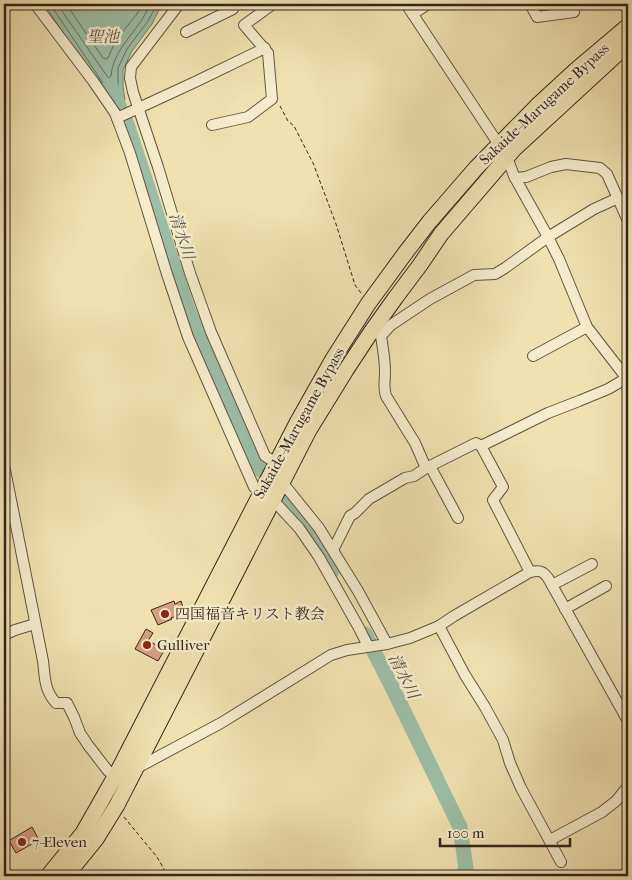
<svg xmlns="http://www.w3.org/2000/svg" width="632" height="880" font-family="'IM FELL French Canon','Noto Serif JP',serif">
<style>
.water{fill:#9cbea6;stroke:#728170}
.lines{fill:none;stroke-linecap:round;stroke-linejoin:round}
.shore{stroke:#677262;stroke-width:1}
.river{stroke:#9cbea6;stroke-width:15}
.building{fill:#d99e84;stroke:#32251e}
.minor-casing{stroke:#625442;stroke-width:12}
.highway-casing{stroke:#32251e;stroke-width:17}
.path{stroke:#32251e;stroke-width:1;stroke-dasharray:4 2.5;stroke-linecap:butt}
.minor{stroke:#f6eccc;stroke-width:10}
.highway{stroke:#f1e1b0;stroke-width:15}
.poi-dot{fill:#8f2418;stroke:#f6eccc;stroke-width:2}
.labels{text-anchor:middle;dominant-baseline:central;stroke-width:5;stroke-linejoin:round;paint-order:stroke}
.street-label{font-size:15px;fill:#32251e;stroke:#f6eccc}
.poi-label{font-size:15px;fill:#32251e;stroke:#f6eccc;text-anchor:start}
.water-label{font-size:16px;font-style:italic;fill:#525347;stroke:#f6eccc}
</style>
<rect width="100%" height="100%" fill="#f1e1b0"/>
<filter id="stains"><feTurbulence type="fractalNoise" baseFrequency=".004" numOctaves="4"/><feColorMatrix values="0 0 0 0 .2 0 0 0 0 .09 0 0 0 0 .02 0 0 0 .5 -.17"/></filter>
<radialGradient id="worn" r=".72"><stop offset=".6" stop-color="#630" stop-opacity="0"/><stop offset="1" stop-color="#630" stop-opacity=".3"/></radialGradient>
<polygon class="water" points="44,4 162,4 152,24 132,51 123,70 123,87 125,100 112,106"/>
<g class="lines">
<g class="shore">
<polyline points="50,4 113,98 115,99 119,96 118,87 118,68 127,49 148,21 157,4"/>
<path d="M 57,4 L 107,76 L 109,78 L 111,76 C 113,52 131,37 143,18 C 146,13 148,8 150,4"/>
<polyline points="66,4 103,58 106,59 108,58 116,40 137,14 142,4"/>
</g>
<g class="river">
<polyline points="110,85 128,127 188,310 243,438 262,471"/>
<polyline points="285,501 317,542 332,571"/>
<polyline points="365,634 393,689 460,827 466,868 462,876"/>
</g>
</g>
<g class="building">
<polygon points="174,601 175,604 181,601 184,610 177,612 179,615 171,618 172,619 158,625 151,610"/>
<polygon points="146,629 153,633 148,641 165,649 158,661 135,649"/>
<polygon points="32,827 39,840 16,853 8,839 10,840"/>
</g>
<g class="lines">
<defs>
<g id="minor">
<polyline points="35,4 93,81 115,113 130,153 166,271 188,337 254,487 261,494"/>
<polyline points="179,4 131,67 130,78 133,92 158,167 190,273 211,332 265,456 276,463"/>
<polyline points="406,4 507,157 514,176 548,237 559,259 587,327 628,380"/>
<polyline points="530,4 537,17 574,12"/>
<polyline points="413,14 428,4"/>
<polyline points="186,32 233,9"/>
<polyline points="117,118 195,82 265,48"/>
<polyline points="212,125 248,117 272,99 268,53 244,25 273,4"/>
<polyline points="515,178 526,177 551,167 566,164 600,168 607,174 628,221"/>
<polyline points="533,356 587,327"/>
<polyline points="481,446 548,413 579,401 608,389 627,378"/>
<path d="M 4,465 L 43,661 C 45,677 44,690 56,703 L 67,703 L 74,717 L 80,733 L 88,745 L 108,771 L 116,775"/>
<polyline points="430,466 458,518"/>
<polyline points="282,482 319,528 358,591 387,644"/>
<polyline points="273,500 299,528 319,557 359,628 368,646"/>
<polyline points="333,550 350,516 355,513 369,499 405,478 414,476 426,468"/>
<path d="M 530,572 C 540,570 543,571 548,578 L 628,721"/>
<polyline points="552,585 592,564"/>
<polyline points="565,609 606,586"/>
<polyline points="439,626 465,675 485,707 503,740 510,763 521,788 561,862"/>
<polyline points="4,635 15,630 35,624"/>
<path d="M 137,768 L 221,723 L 331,655 L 347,650 L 387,644 L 410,638 L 439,626 L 454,616 L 530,572 L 493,500 L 503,487 L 481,446 L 476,443 L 426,468 L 415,443 L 386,396 C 383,388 385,381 385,372 C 385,360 383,348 381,336 L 391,325 L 430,299 L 474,275 L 495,274 L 505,268 L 548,237 L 594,209 L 618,198"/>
<polyline points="550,840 602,812 616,801 628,786"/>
</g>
<g id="highway">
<polyline points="48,876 83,833 116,775 297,423 333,359 368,304 406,252 430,221 476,168 539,104 576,70 628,26"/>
<polyline points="66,876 96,839 117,805 309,430 346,370 371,332 396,297 420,265 441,234 514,149 628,44"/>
</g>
</defs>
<use href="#minor" class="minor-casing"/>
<use href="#highway" class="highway-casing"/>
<g class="path">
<polyline points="280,106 288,121 294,126 313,163 336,224 355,285 361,293"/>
<polyline points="124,817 157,857 168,876"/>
</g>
<use href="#minor" class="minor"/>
<use href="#highway" class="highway"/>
</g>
<g class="poi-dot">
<circle cx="165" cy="614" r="5"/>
<circle cx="147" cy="645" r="5"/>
<circle cx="22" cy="842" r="5"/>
</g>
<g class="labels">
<g class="street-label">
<text transform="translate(544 104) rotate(-43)">Sakaide-Marugame Bypass</text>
<text transform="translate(299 423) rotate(-61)">Sakaide-Marugame Bypass</text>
</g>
<g class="poi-label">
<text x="175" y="614">四国福音キリスト教会</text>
<text x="157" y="645">Gulliver</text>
<text x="32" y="842">7-Eleven</text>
</g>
<g class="water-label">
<text x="103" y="36">聖池</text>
<text transform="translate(182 236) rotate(72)">清水川</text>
<text transform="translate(404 676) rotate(63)">清水川</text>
</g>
</g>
<rect width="632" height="880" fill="none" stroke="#f1e1b0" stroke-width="20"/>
<rect x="5" y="5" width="622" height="870" fill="none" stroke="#32251e" stroke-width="2.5"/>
<rect x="10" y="10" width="612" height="860" fill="none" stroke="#32251e"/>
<path d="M440 838v8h130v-8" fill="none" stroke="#32251e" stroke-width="2.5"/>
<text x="447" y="838" font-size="15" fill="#32251e" stroke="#f6eccc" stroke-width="4" paint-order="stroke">100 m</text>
<rect width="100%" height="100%" filter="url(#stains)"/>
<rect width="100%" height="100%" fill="url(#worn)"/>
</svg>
